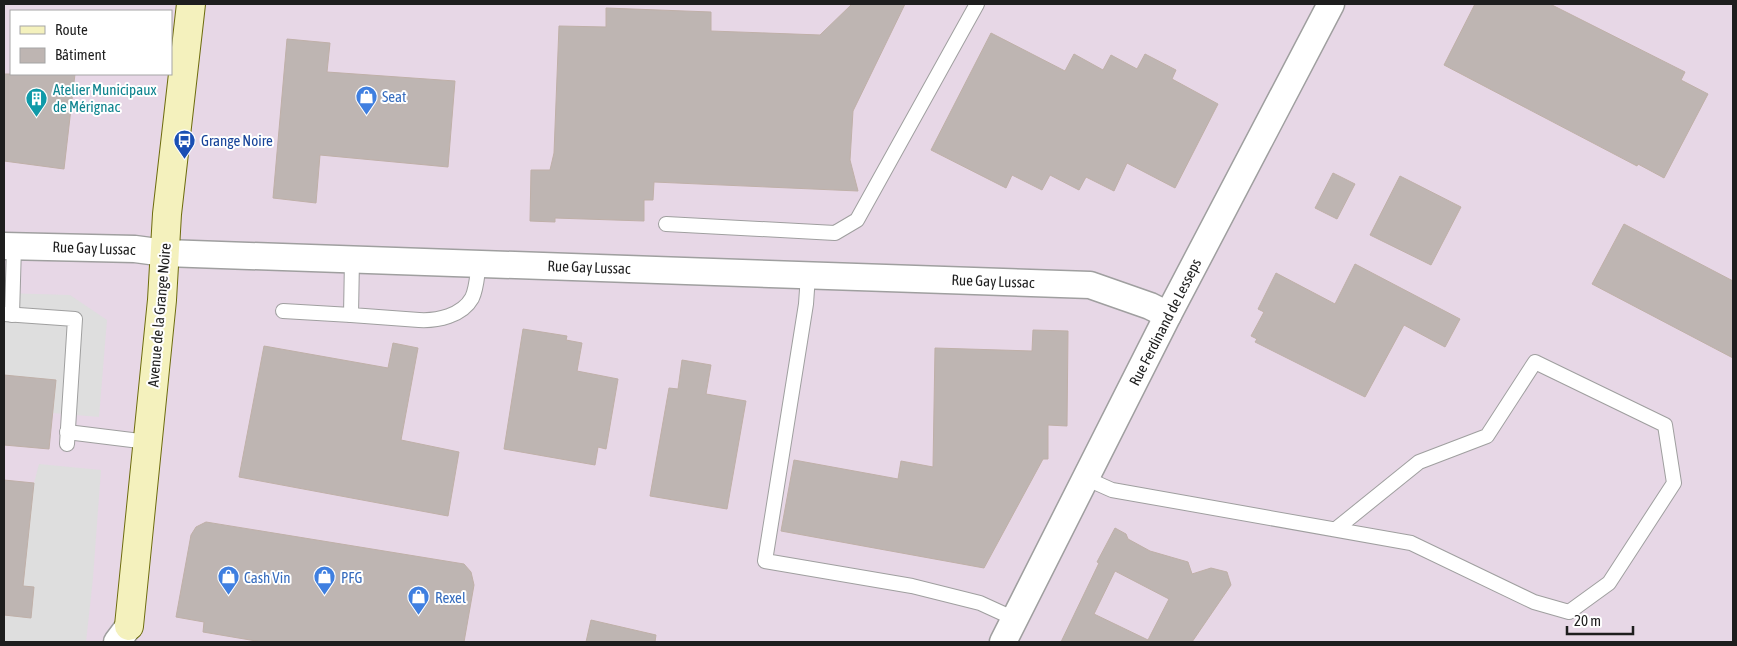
<svg xmlns="http://www.w3.org/2000/svg" width="1737" height="646" font-family="'Asap Condensed',sans-serif">
<style>
.industrial{fill:#e7d7e6;fill-rule:evenodd}
.parking{fill:#dedede}
.building{fill:#beb5b2;stroke:#bfb0a8;fill-rule:evenodd}
.lines{fill:none;stroke-linecap:round;stroke-linejoin:round}
.lane-casing{stroke:#9f9f9f;stroke-width:16}
.street-casing{stroke:#9f9f9f;stroke-width:29}
.secondary-casing{stroke:#6d6c0d;stroke-width:30}
.lane{stroke:#fff;stroke-width:14}
.street{stroke:#fff;stroke-width:26}
.secondary{stroke:#f4f1bd;stroke-width:28}
.labels{text-anchor:middle;dominant-baseline:central;stroke-width:4;stroke-linejoin:round;paint-order:stroke}
.culture-label{font-size:15px;fill:#0d838f;stroke:#fff;text-anchor:start}
.shop-label{font-size:15px;fill:#366cbe;stroke:#fff;text-anchor:start}
.transit-label{font-size:15px;fill:#164399;stroke:#fff;text-anchor:start}
.street-label{font-size:15px;fill:#1e1e1e;stroke:#fff}
</style>
<rect width="100%" height="100%" fill="#eeeae5"/>
<path class="industrial" d="M 4,4 L 1733,4 L 1733,642 L 4,642 ZM 11,11 L 171,11 L 171,74 L 11,74 Z"/>
<g class="parking">
<polygon points="4,293 70,295 107,320 99,417 53,413 56,380 5,375 4,380"/>
<polygon points="39,464 101,470 93,578 86,642 4,642 4,615 31,618 34,588 23,586 34,483"/>
</g>
<g class="building">
<polygon points="852,4 905,4 853,111 850,160 858,191 654,182 653,200 644,200 644,221 555,218 555,222 530,221 531,170 550,170 554,153 559,26 606,27 606,8 711,12 711,31 820,35"/>
<polygon points="1475,4 1550,4 1685,72 1681,80 1708,94 1664,178 1638,164 1637,166 1444,65"/>
<polygon points="991,33 1065,71 1074,54 1103,70 1111,55 1137,69 1145,54 1176,70 1172,79 1218,104 1175,188 1127,163 1114,191 1086,177 1079,190 1050,175 1042,190 1012,175 1006,188 931,150"/>
<polygon points="287,39 330,43 327,72 455,81 448,167 320,155 316,203 273,198"/>
<polygon points="4,74 75,74 64,169 4,161"/>
<polygon points="1333,173 1355,184 1337,219 1315,208"/>
<polygon points="1400,176 1461,207 1431,265 1370,235"/>
<polygon points="1624,224 1733,281 1733,358 1592,284"/>
<polygon points="1355,264 1460,319 1445,347 1404,325 1365,397 1255,342 1257,339 1251,336 1264,312 1258,309 1276,273 1335,304"/>
<polygon points="523,329 567,336 566,340 582,343 577,371 618,379 606,449 598,447 595,465 504,449"/>
<polygon points="1033,330 1068,331 1067,426 1048,425 1048,459 1043,459 984,568 781,531 794,460 898,479 901,461 933,467 935,348 1032,351"/>
<polygon points="393,343 418,348 401,440 459,452 448,516 239,477 264,346 388,368"/>
<polygon points="682,360 711,365 706,394 746,401 727,509 650,496 669,388 678,389"/>
<polygon points="4,375 56,380 49,449 4,445"/>
<polygon points="4,480 34,483 23,586 34,587 31,618 4,615"/>
<polygon points="206,522 464,564 471,572 474,585 464,642 262,642 203,632 204,622 176,617 191,535 196,527"/>
<path d="M 1115,528 L 1126,534 L 1128,539 L 1150,551 L 1188,562 L 1192,574 L 1211,568 L 1227,572 L 1231,585 L 1192,642 L 1061,642 L 1099,563 L 1097,562 ZM 1115,571 L 1169,599 L 1148,640 L 1094,614 Z"/>
<polygon points="591,620 656,635 655,642 586,642"/>
</g>
<g class="lines">
<defs>
<g id="lane">
<polyline points="666,224 835,233 857,220 977,4"/>
<path d="M 352,259 L 351,315 L 419,320 C 437,321 462,316 472,298 C 477,288 477,274 479,263"/>
<polyline points="808,275 806,304 765,561 912,586 980,603 1015,619"/>
<polyline points="283,311 351,315"/>
<polyline points="4,314 75,319 67,444"/>
<polyline points="12,315 14,246"/>
<polyline points="67,432 148,442"/>
<polyline points="1085,478 1112,490 1411,543 1534,602 1569,612 1609,583 1674,483 1665,425 1535,362 1487,436 1419,462 1336,529"/>
</g>
<g id="street">
<polyline points="4,246 135,249 165,253 1090,285 1150,306 1168,315"/>
<polyline points="117,642 129,626"/>
<polyline points="1003,642 1168,315 1331,4"/>
</g>
<polyline id="secondary" points="129,626 162,300 167,214 191,4"/>
</defs>
<use href="#lane" class="lane-casing"/>
<use href="#street" class="street-casing"/>
<use href="#secondary" class="secondary-casing"/>
<use href="#lane" class="lane"/>
<use href="#street" class="street"/>
<use href="#secondary" class="secondary"/>
</g>
<defs>
<symbol id="shop-pin" viewBox="-11 -11 22 30"><path d="M0 17L-7.5 6A9.5 9.5 0 1 1 7.5 6Z" fill="#3f7fe0" stroke="#fff"/><path d="M-5-2.5h2.3a2.7 3.5 0 0 1 5.4 0H5L5.5 6h-11ZM-1.5-2.5h3a1.5 2.3 0 0 0-3 0Z" fill="#fff"/></symbol>
<symbol id="building-pin" viewBox="-11 -11 22 30"><path d="M0 17L-7.5 6A9.5 9.5 0 1 1 7.5 6Z" fill="#0f9aa8" stroke="#fff"/><path d="M-4-6H4V6H1V3H-1V6H-4ZM-2.5-4.3h1.7v1.8h-1.7ZM.8-4.3h1.7v1.8H.8ZM-2.5-1h1.7V.8h-1.7ZM.8-1h1.7V.8H.8Z" fill="#fff"/></symbol>
<symbol id="bus-pin" viewBox="-11 -11 22 30"><path d="M0 17L-7.5 6A9.5 9.5 0 1 1 7.5 6Z" fill="#1a4fb4" stroke="#fff"/><path d="M-5-6H5V4H4V6H2V4H-2V6H-4V4H-5ZM-3.5-4V0h7V-4ZM-3.5 1.2v1.5H-2V1.2ZM2 1.2v1.5H3.5V1.2Z" fill="#fff"/></symbol>
</defs>
<g fill-rule="evenodd">
<use href="#shop-pin" x="354" y="84" width="25" height="34"/>
<use href="#building-pin" x="24" y="86" width="25" height="34"/>
<use href="#bus-pin" x="172" y="128" width="25" height="34"/>
<use href="#shop-pin" x="216" y="564" width="25" height="34"/>
<use href="#shop-pin" x="312" y="564" width="25" height="34"/>
<use href="#shop-pin" x="406" y="584" width="25" height="34"/>
</g>
<g class="labels">
<g class="culture-label">
<text x="53" y="89">Atelier Municipaux<tspan x="53" dy="17">de Mérignac</tspan></text>
</g>
<g class="shop-label">
<text x="382" y="96">Seat</text>
<text x="244" y="577">Cash Vin</text>
<text x="341" y="577">PFG</text>
<text x="435" y="597">Rexel</text>
</g>
<g class="transit-label">
<text x="201" y="140">Grange Noire</text>
</g>
<g class="street-label">
<text transform="translate(94 248) rotate(2)">Rue Gay Lussac</text>
<text transform="translate(589 267) rotate(2)">Rue Gay Lussac</text>
<text transform="translate(993 281) rotate(2)">Rue Gay Lussac</text>
<text transform="translate(159 315) rotate(-85)">Avenue de la Grange Noire</text>
<text transform="translate(1165 322) rotate(-63)">Rue Ferdinand de Lesseps</text>
</g>
</g>
<rect width="1737" height="646" fill="none" stroke="#1e1e1e" stroke-width="10"/>
<rect x="10" y="10" width="162" height="65" fill="#ffffff" stroke="#a5a5a5"/>
<rect x="20" y="26" width="25" height="8" fill="#f4f1bd" stroke="#a5a5a5"/>
<text x="55" y="35" font-size="15" fill="#1e1e1e">Route</text>
<rect x="20" y="48" width="25" height="15" fill="#beb5b2" stroke="#a5a5a5"/>
<text x="55" y="60" font-size="15" fill="#1e1e1e">Bâtiment</text>
<path d="M1567 626v8h66v-8" fill="none" stroke="#1e1e1e" stroke-width="2.5"/>
<text x="1574" y="626" font-size="15" fill="#1e1e1e" stroke="#ffffff" stroke-width="4" paint-order="stroke">20 m</text>
</svg>
